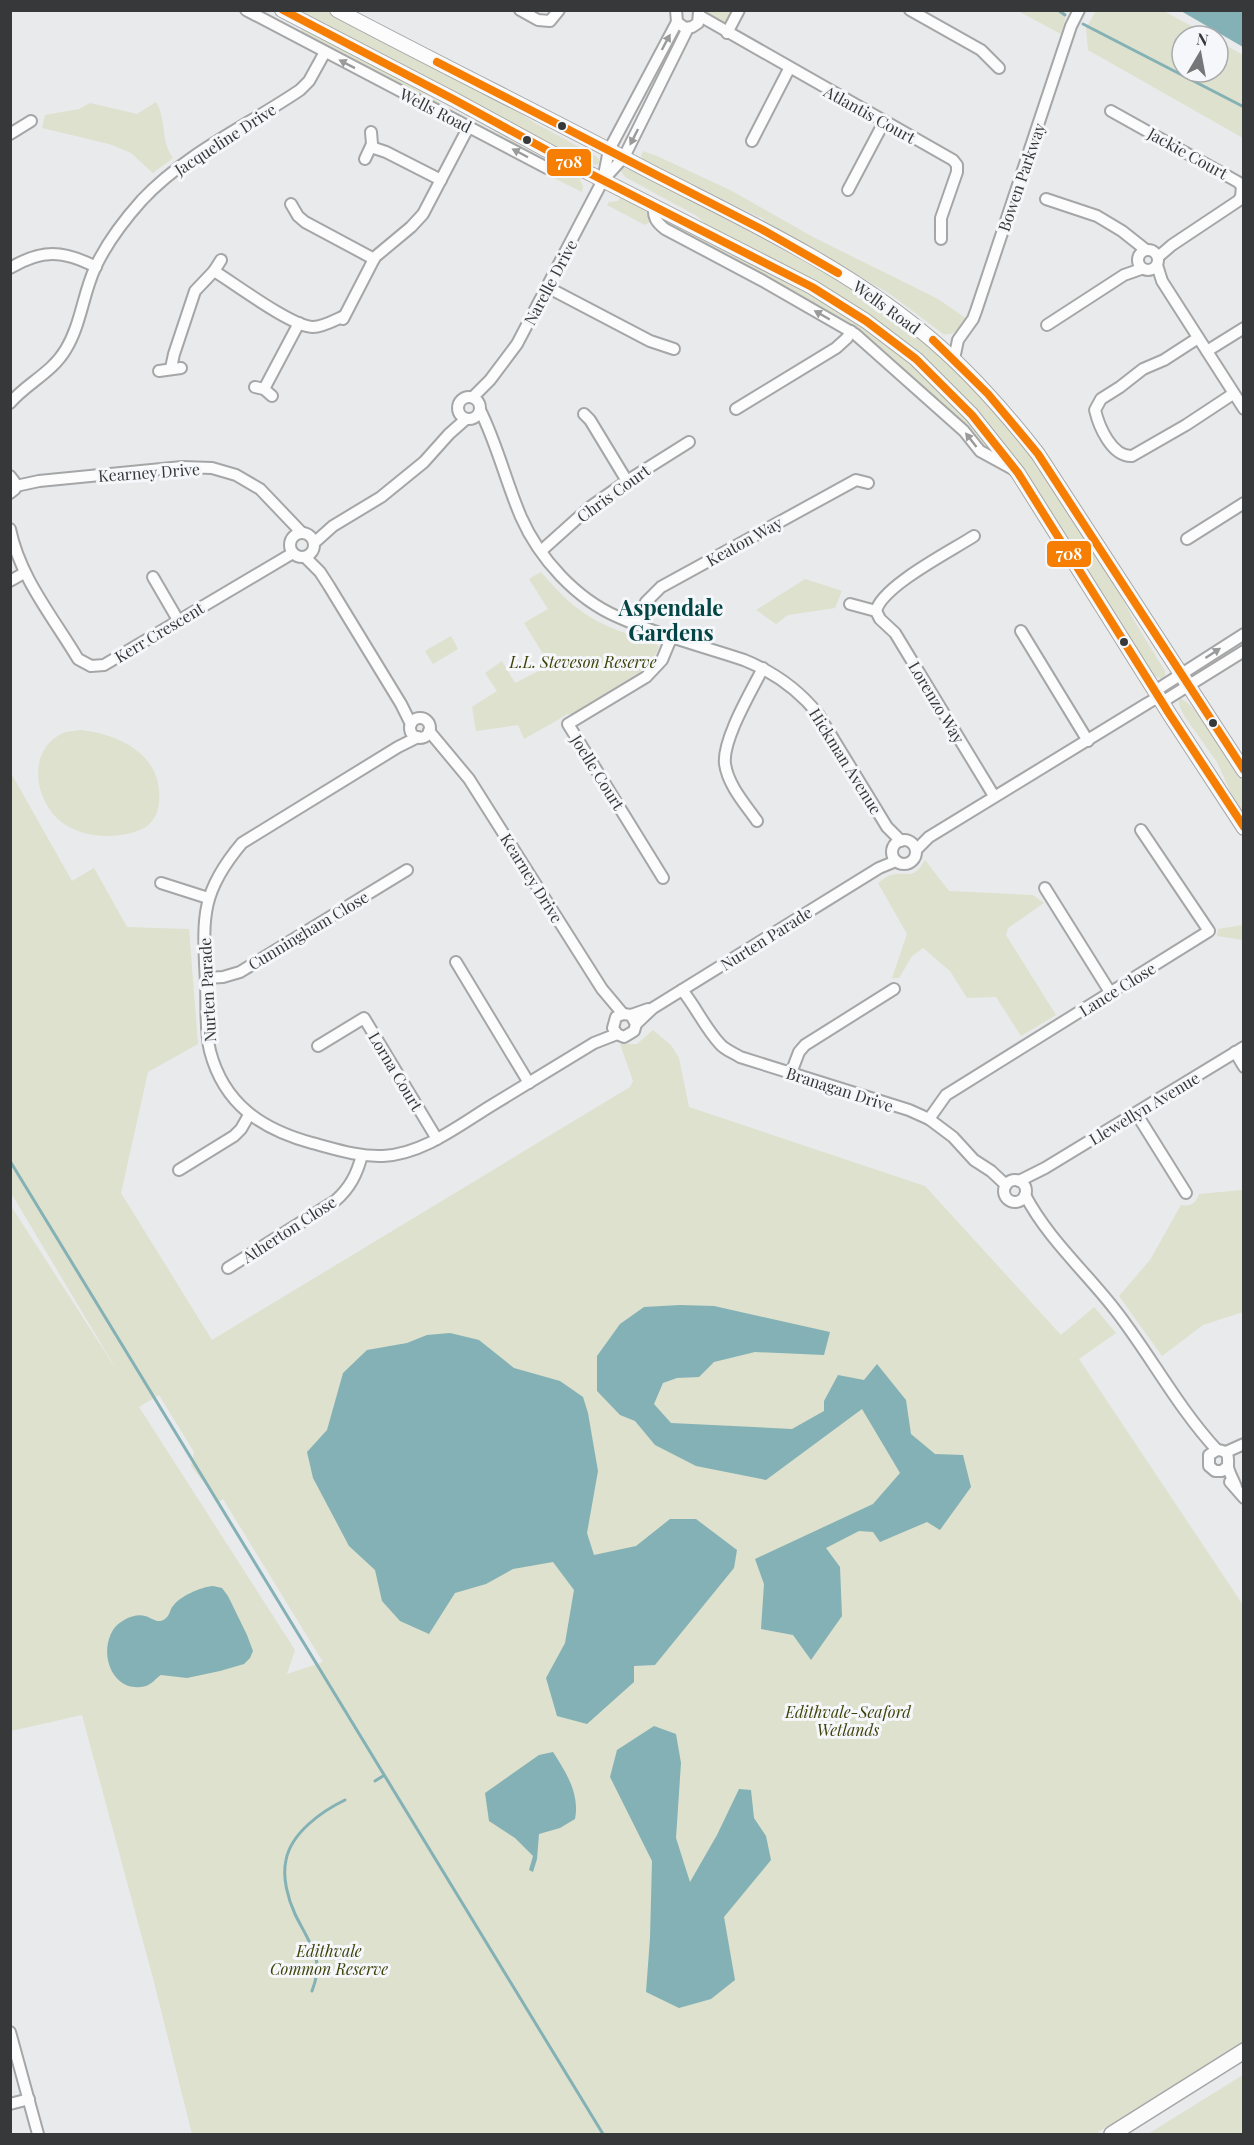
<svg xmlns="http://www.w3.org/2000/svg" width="1254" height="2145" font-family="'Playfair Display',serif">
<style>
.green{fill:#dde1cd;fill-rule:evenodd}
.water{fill:#84b1b5}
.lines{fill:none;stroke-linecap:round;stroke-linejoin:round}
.stream{stroke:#84b1b5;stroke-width:3}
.minor-casing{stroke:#a5a6a7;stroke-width:14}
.major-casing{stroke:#a5a6a7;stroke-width:16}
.highway-casing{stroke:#a5a6a7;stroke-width:18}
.minor{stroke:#fcfcfc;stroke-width:10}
.major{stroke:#fcfcfc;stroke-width:14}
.highway{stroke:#fcfcfc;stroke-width:15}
.bus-1-casing{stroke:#f5f7fa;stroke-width:12}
.bus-1{stroke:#f57e03;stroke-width:8}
.oneway{fill:#9a9a9a}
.bus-dot{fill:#373839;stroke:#f5f7fa;stroke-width:2}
.labels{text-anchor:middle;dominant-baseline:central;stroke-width:6;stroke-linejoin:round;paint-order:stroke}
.street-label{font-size:16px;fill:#373839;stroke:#f5f7fa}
.park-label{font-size:16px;font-style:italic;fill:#3e4209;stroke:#f5f7fa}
.district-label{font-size:22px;font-weight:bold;fill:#024544;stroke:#f5f7fa}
.line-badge{stroke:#f5f7fa;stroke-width:2}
.badge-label{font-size:16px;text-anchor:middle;font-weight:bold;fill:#fff}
</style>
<rect width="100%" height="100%" fill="#e9eaec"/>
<g class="green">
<polygon points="291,11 326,11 498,99 535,123 594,155 599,159 599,163 596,165 587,163"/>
<polygon points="706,11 733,11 728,20 722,24"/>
<polygon points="1018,11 1067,11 1061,34"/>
<polygon points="1096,11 1164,11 1209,36 1182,36 1182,72 1218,72 1218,41 1243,55 1243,138 1088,50 1086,28"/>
<polygon points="302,27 420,89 444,106 522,146 521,150 301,33"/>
<path d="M 156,102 C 167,121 160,140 173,158 L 153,173 L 131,153 L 109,144 L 42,128 L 45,115 L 79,109 L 90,103 L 137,114 Z"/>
<path d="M 643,151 L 657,156 L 732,191 L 813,237 L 938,299 L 967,319 C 960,328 956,336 943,334 L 890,294 L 764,221 L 763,218 L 758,217 L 644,160 L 641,156 Z"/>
<polygon points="624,168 639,172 839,280 894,316 958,369 1028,447 1107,570 1133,619 1165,671 1165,676 1162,679 1154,676 1148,667 1027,478 921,359 713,231 697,216 625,177 621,171"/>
<polygon points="549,173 573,174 581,179 580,181 583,186 582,192 548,175"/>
<polygon points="620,198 646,211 651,221 645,225 607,205 609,202 618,201"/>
<path d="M 659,217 L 786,282 L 790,282 C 873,328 943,383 1000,458 L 984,451 L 972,432 L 860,332 L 666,226 Z"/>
<path d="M 541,572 C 578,616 601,627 656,643 L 659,647 C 648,678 603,698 576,715 L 567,714 L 556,721 L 524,739 L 518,725 L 476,731 L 472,707 L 497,691 L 485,673 L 502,661 L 515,683 L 539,671 L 542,652 L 524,623 L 548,609 L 529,579 Z"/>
<polygon points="805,579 842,591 835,608 788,615 776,624 756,610"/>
<polygon points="451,636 458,649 433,664 425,651"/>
<path d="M 1179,698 C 1193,700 1240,766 1243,781 C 1246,791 1243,804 1243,814 L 1232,795 L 1217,762 L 1185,717 L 1179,705 Z"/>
<path d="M 81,730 C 121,735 163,755 159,802 C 158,815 152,825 140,830 C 120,838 93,838 73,829 C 36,813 22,752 63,733 C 68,731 75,731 81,730 Z"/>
<path d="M 11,773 L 72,881 L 94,868 L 127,927 L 189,929 L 198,1044 L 148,1072 L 121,1193 L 212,1340 L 630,1087 L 633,1081 L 620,1044 L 637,1044 L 653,1030 L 671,1045 L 679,1058 L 689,1107 L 925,1186 L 1061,1335 L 1094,1307 L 1116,1333 L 1079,1359 L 1243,1605 L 1243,2042 L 1095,2134 L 192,2134 L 154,1982 L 82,1715 L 11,1731 L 11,1206 L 118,1372 L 11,1193 ZM 159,1395 L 194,1452 L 191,1466 L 219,1502 L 223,1499 L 323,1662 L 287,1674 L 295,1650 L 139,1407 Z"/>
<path d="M 925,860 L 949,891 L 1033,895 L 1044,903 L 1008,928 L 1006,935 L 1056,1015 L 1021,1036 L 996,997 L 967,998 L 950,971 L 923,948 L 912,956 L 899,978 L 892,978 L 907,934 L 878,883 C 882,880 887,876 891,875 C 909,870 912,882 925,860 Z"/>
<polygon points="1243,925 1243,940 1217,936 1218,929"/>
<path d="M 1243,1190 L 1243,1312 L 1203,1325 L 1162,1356 L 1119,1296 L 1150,1260 L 1181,1205 C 1191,1207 1196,1203 1199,1194 Z"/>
<polygon points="1243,2075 1243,2134 1148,2134"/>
</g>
<g class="water">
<polygon points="1181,11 1243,11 1243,47"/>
<polygon points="680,1305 714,1306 830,1332 824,1355 755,1352 714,1362 699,1377 677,1378 663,1383 654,1404 671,1423 792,1429 824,1411 824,1401 838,1375 864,1380 877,1364 906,1400 911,1434 935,1454 963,1455 971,1487 940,1530 927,1522 880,1542 873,1532 859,1531 826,1548 840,1567 842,1616 811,1660 793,1635 761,1629 764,1584 755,1559 873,1504 900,1473 862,1409 766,1480 696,1466 655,1445 635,1421 620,1415 597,1391 597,1356 620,1324 644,1307"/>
<polygon points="450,1333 479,1340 514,1368 560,1381 583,1397 588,1413 598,1471 587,1533 594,1555 636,1546 670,1519 696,1519 737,1550 734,1568 655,1665 634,1666 634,1682 587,1724 557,1716 546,1678 565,1643 574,1590 553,1562 513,1569 486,1584 455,1593 429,1634 400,1621 382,1601 375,1570 349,1546 313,1478 307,1452 327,1430 343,1373 367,1350 407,1343 427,1335"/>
<path d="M 213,1586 L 222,1588 L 228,1596 L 247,1635 L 253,1651 L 250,1658 L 244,1664 L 220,1671 L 187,1678 L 161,1675 C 156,1678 152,1684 146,1686 C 113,1695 98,1654 113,1630 C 119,1621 134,1613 145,1616 C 152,1618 159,1625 166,1618 C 170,1615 170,1609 173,1606 C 180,1596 201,1587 213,1586 Z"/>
<polygon points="654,1726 676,1734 681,1763 676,1838 690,1882 717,1835 739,1789 751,1790 754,1818 766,1836 771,1860 724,1917 735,1980 711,1999 679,2008 646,1992 650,1938 652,1861 610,1777 617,1750"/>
<path d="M 553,1752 C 566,1772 580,1794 575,1819 L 560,1828 L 539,1834 L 537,1859 L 533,1872 L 529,1870 L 533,1856 L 515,1838 L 489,1821 L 485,1793 L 539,1755 Z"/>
</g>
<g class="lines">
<g class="stream">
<polyline points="1058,10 1065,15"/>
<polyline points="1083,24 1244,107"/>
<polyline points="10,1161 603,2134"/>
<polyline points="375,1781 383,1776"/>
<path d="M 312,1991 C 315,1983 318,1973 317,1964 C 315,1948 302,1929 295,1914 C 288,1899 282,1877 286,1860 C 291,1833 322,1811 345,1800"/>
</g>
<defs>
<g id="minor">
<polyline points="246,10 547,168 557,171 573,165"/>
<polyline points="520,10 538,20 550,21 559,10"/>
<polyline points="676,10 677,22 685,28 692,27 698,23 699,12"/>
<polyline points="910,10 981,50 999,68"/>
<polyline points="700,16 953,160 957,165 957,172 941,218 941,239"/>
<polyline points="727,33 739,10"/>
<polyline points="1111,111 1238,182 1242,186 1241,197 1238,201 1172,245 1158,257"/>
<polyline points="10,134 31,121"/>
<polyline points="752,141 789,69"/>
<polyline points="371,147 386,152 441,180"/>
<polyline points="365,159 372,144 371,132"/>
<polyline points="603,180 624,157 688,28"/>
<polyline points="848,190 884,122"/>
<polyline points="1046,199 1097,216 1122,231 1146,250"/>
<polyline points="291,204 298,216 305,222 374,259"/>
<path d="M 654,207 C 653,217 656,222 665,229 L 763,281 L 855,334 L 964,431 L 980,451 L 1013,469"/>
<circle cx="1148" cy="260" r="10"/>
<polyline points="1157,265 1162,281 1244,409"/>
<path d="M 10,268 C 42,249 63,250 96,267"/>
<polyline points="214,271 221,260"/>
<polyline points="547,287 650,341 674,349"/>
<polyline points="343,319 375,257 411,227 423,214 469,126"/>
<polyline points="1047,325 1124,275 1141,269"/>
<path d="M 1198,338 L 1164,360 L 1143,369 L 1120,387 L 1101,399 L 1095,410 C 1099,427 1112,457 1132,456 L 1186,425 L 1233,394"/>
<polyline points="1207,351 1244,328"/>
<polyline points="954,359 958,340 973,319 976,311 1071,26 1079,10"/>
<path d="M 171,368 L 174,354 L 195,291 L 214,271 C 234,283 292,327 313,327 C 323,327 335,320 344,316"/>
<polyline points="159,371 181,368"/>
<polyline points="255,387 264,389 272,396"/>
<polyline points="264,389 299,323"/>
<circle cx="469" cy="408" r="11"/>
<polyline points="473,397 490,380 517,344 603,180 609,150 677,22"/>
<path d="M 10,403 C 27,383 52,373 66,349 C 81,324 83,294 95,268 C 106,244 125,219 142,200 C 186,153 247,126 300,90 L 309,81 L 325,52"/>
<polyline points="736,409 836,348 847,338 851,331"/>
<path d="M 480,410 C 497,444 506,482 521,517 C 539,558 576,599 618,617 C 658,635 702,646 744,660 C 774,672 798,689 818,714 L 887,827 L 901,841"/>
<polyline points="584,414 590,420 627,481"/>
<polyline points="10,476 16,484 15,489 10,493"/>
<polyline points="16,486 39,481 182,467 212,468 236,475 260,489 302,533"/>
<path d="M 10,529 C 20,578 53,617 78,659 L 91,666 L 104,665 L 293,553"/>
<circle cx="302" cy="545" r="12"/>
<polyline points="1187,539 1244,503"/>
<polyline points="314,543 333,526 381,497 424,462 449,434 466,419"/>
<polyline points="541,551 590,507 627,481 689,442"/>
<polyline points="305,557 320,572 329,586 401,704 411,724"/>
<polyline points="153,577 178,620"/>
<polyline points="10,581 24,573"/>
<polyline points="850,604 876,611 880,619 895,633 994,796"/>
<path d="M 876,611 C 882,586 951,551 974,536"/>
<polyline points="635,623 646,602 661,587 856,480 868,483"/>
<polyline points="1021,631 1088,741"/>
<polyline points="1155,699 1162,702 1244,651"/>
<circle cx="420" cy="728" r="10"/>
<polyline points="429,731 469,779 602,989 623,1014"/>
<path d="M 418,737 L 398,747 L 242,843 C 199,894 203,919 206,983 C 207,1003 205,1031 210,1051 C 224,1104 261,1129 312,1143 C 335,1149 358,1157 383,1156 C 422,1154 457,1127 489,1107 C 524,1086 559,1064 594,1043 L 617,1034"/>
<path d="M 757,821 C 745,804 728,785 725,764 C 722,740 752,690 763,668"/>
<circle cx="904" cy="852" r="12"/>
<polyline points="916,850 929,837 1148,703 1155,699 1155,691 1244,634"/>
<polyline points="663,878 568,724 646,677 662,660 672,636"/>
<polyline points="161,883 208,898"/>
<polyline points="1045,888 1110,992"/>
<polyline points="456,962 529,1083"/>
<polyline points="206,978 223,977 240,972 407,870"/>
<path d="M 682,990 C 696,1007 705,1028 720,1044 C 725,1050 734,1053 740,1057 L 909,1110 L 929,1119 L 953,1137 L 974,1160 L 991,1171 L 1006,1185"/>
<polyline points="631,1015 636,1024 634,1031 624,1037 617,1034 613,1028 616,1017 623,1014 631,1015 648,1009"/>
<polyline points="636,1024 653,1008 879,868 896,861"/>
<polyline points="318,1046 364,1018 437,1139"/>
<polyline points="1235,1052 1244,1067"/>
<polyline points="791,1073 799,1052 805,1045 894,989"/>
<polyline points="1136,1113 1186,1193"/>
<polyline points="929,1119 946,1095 1209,931 1141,830"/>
<polyline points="179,1170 234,1136 241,1129 249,1115"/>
<circle cx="1015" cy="1191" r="11"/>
<polyline points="1019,1181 1045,1168 1244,1047"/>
<path d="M 1025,1195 C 1048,1239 1086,1272 1116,1311 C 1151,1356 1178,1408 1217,1450"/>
<path d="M 228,1268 L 335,1201 C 350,1188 357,1174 362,1155"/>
<polyline points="1226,1452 1244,1444"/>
<path d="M 1228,1466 L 1222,1471 L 1215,1471 L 1209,1466 L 1209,1455 L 1217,1450 C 1230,1451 1228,1457 1228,1467 C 1229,1473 1234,1481 1236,1487"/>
<polyline points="1230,1482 1244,1498"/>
<polyline points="10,2032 38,2134"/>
<polyline points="10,2104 29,2099"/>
</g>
<g id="major">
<polyline points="282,10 453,99 585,171 812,287 866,321 916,359 972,415 1018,473 1170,715 1244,828"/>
<path d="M 337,10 C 441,65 547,117 651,172 C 742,219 840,264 920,330 C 965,366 1002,408 1038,454 L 1244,771"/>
</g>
<polyline id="highway" points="1112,2134 1244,2051"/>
</defs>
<use href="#minor" class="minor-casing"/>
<use href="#major" class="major-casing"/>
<use href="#highway" class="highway-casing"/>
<use href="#minor" class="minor"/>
<use href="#major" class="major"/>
<use href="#highway" class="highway"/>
<defs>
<g id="bus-1">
<polyline points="283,10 453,99 585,171 812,287 866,321 916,359 972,415 1018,473 1170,715 1244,827"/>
<polyline points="437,62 763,230 838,273"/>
<polyline points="933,340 988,394 1038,454 1244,770"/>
</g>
</defs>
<use href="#bus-1" class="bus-1-casing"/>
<use href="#bus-1" class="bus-1"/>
</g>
<defs><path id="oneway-solid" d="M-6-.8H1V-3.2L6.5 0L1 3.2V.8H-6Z" transform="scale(1.5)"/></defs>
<g class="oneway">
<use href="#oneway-solid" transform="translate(666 42) rotate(-62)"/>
<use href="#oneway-solid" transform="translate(347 64) rotate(-153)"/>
<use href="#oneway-solid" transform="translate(634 137) rotate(117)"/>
<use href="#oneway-solid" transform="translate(520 153) rotate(-152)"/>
<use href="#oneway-solid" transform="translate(822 315) rotate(-150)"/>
<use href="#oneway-solid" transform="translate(971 440) rotate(-128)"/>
<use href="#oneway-solid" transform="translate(1213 653) rotate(-33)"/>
</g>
<g class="bus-dot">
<circle cx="562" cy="126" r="5"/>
<circle cx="527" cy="140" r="5"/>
<circle cx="1124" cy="642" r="5"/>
<circle cx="1213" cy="723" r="5"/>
</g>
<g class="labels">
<g class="street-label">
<text transform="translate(436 110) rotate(27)">Wells Road</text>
<text transform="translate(870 114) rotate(29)">Atlantis Court</text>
<text transform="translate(225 139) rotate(-33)">Jacqueline Drive</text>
<text transform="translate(1188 153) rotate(29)">Jackie Court</text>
<text transform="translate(1021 177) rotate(-71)">Bowen Parkway</text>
<text transform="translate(550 282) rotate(-62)">Narelle Drive</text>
<text transform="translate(887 307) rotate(36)">Wells Road</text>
<text transform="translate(149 472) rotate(-4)">Kearney Drive</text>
<text transform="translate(613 493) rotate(-36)">Chris Court</text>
<text transform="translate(744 541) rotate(-29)">Keaton Way</text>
<text transform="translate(159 632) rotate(-31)">Kerr Crescent</text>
<text transform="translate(937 702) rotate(59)">Lorenzo Way</text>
<text transform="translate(846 761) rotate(58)">Hickman Avenue</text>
<text transform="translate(598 772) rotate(58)">Joelle Court</text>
<text transform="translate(532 878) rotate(58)">Kearney Drive</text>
<text transform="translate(308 930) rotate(-31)">Cunningham Close</text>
<text transform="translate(766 938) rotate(-32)">Nurten Parade</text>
<text transform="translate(1117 989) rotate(-32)">Lance Close</text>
<text transform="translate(207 990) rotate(-93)">Nurten Parade</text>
<text transform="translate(396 1071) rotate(59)">Lorna Court</text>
<text transform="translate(840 1089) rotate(18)">Branagan Drive</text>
<text transform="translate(1144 1108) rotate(-31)">Llewellyn Avenue</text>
<text transform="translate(289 1229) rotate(-33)">Atherton Close</text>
</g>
<g class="park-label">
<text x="583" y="661">L.L. Steveson Reserve</text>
<text x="848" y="1711">Edithvale-Seaford<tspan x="848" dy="18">Wetlands</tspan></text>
<text x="329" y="1950">Edithvale<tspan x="329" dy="18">Common Reserve</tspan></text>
</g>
<g class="district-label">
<text x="671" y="607">Aspendale<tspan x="671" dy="25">Gardens</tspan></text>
</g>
</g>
<g class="line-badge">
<rect x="546" y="148" width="46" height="29" rx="6" fill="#f57e03"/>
<rect x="1046" y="540" width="46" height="28" rx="6" fill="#f57e03"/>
</g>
<g class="badge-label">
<text x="569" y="168">708</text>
<text x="1069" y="560">708</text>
</g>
<rect width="1254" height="2145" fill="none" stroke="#373839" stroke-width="24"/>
<g transform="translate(1200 54) rotate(10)"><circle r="28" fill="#f5f7fa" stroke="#a9abad" stroke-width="1.5"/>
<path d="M0-4.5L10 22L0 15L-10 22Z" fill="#757678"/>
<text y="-9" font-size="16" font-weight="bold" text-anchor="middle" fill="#373839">N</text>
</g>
</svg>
